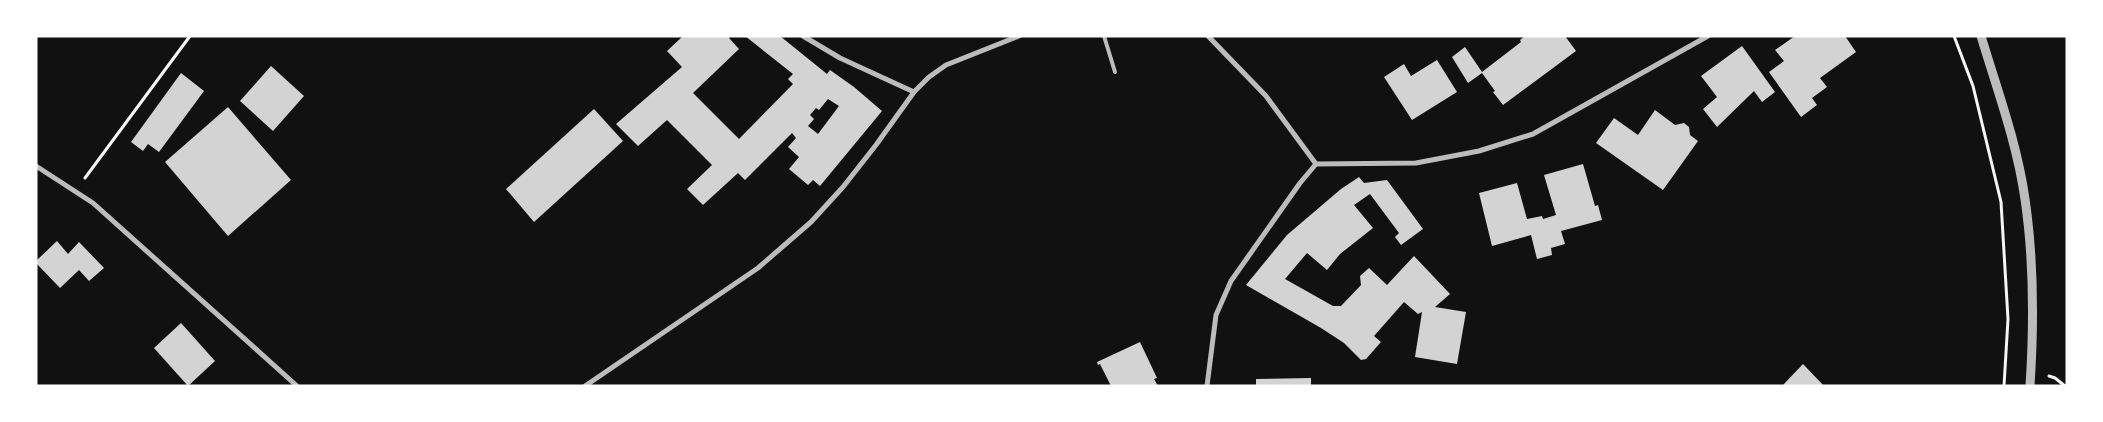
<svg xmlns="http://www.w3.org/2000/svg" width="2103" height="422" font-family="Georgia,serif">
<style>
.building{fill:#d3d3d3;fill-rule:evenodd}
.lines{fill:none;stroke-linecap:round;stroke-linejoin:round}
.path{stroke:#f5f5f5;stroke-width:3}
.service{stroke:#bcbcbc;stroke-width:4}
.minor{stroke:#bcbcbc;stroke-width:5}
.tertiary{stroke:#bcbcbc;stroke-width:9}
</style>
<rect width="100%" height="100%" fill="#111"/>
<g class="building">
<path d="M 683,36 L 730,36 L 729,38 L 739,49 L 693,93 L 739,139 L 793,84 L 788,79 L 793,74 L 745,36 L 780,36 L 827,74 L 830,70 L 854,87 L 882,111 L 820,186 L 813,180 L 808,185 L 789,169 L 799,157 L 788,147 L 796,138 L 792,133 L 745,180 L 738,173 L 703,205 L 687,189 L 712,165 L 667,120 L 638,146 L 616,124 L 682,67 L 667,51 ZM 828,99 L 839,106 L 818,134 L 808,126 L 814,119 L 810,115 L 816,108 L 819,110 Z"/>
<polygon points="1525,36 1565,36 1576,51 1503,105 1493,92 1495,91 1482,73 1468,83 1452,57 1465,47 1482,72 1521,42 1520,40"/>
<polygon points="1795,36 1845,36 1856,52 1820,78 1827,87 1812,98 1817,105 1801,117 1769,72 1784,61 1775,50"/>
<polygon points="1742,46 1775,92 1762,102 1754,91 1717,127 1703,109 1717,97 1701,76"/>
<polygon points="1437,60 1457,92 1412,120 1384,77 1404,64 1411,76"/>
<polygon points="271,66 304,96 273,131 240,101"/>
<polygon points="181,73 204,91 159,152 148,144 143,151 131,142"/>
<polygon points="228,107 291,180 228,236 165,162"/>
<polygon points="594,109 623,141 534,222 506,189"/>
<polygon points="1655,110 1675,125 1684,123 1689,127 1690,135 1698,141 1663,190 1596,143 1614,118 1638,135"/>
<polygon points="1583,164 1595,206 1598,205 1602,220 1561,231 1565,244 1551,248 1552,255 1537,259 1531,235 1492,246 1479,193 1517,183 1527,219 1542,216 1543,219 1556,215 1544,175"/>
<polygon points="1359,177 1364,183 1387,180 1423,229 1401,245 1395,237 1399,233 1370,194 1354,205 1373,228 1340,254 1327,270 1307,253 1285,279 1333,306 1341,306 1361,285 1360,276 1369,268 1387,285 1414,256 1450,294 1435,307 1466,312 1457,364 1415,357 1422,312 1418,314 1404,302 1374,336 1381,342 1366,359 1361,360 1344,343 1321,328 1246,285 1287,235 1341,189"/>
<polygon points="57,241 68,254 79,242 104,268 89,281 79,270 60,288 36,263 36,261"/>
<polygon points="181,323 215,361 188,386 154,348"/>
<polygon points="1140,342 1157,378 1154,379 1158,386 1111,386 1100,364 1098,365 1097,362"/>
<polygon points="1803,364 1824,386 1782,386"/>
<polygon points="1311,378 1311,386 1256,386 1256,379"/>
</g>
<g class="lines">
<g class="path">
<polyline points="1954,36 1973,86 2001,202 2008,319 2004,386"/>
<polyline points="85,178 190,36"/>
<polyline points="2049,376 2055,378 2065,386"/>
</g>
<polyline class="service" points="1104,36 1115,72"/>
<g class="minor">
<polyline points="803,36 840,58 914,92"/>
<polyline points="1208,36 1266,96 1316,164"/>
<polyline points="36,166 93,203 297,386"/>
<polyline points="585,386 758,268 811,222 843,187 876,145 914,92 929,77 946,65 1019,36"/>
<polyline points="1207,386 1216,315 1231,281 1300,183 1316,164 1416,163 1479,151 1533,134 1708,36"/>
</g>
<path class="tertiary" d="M 1981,36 C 1997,89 2017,143 2025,199 C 2034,260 2034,324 2030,386"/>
</g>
<rect width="2103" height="422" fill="none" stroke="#ffffff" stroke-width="75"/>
</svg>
